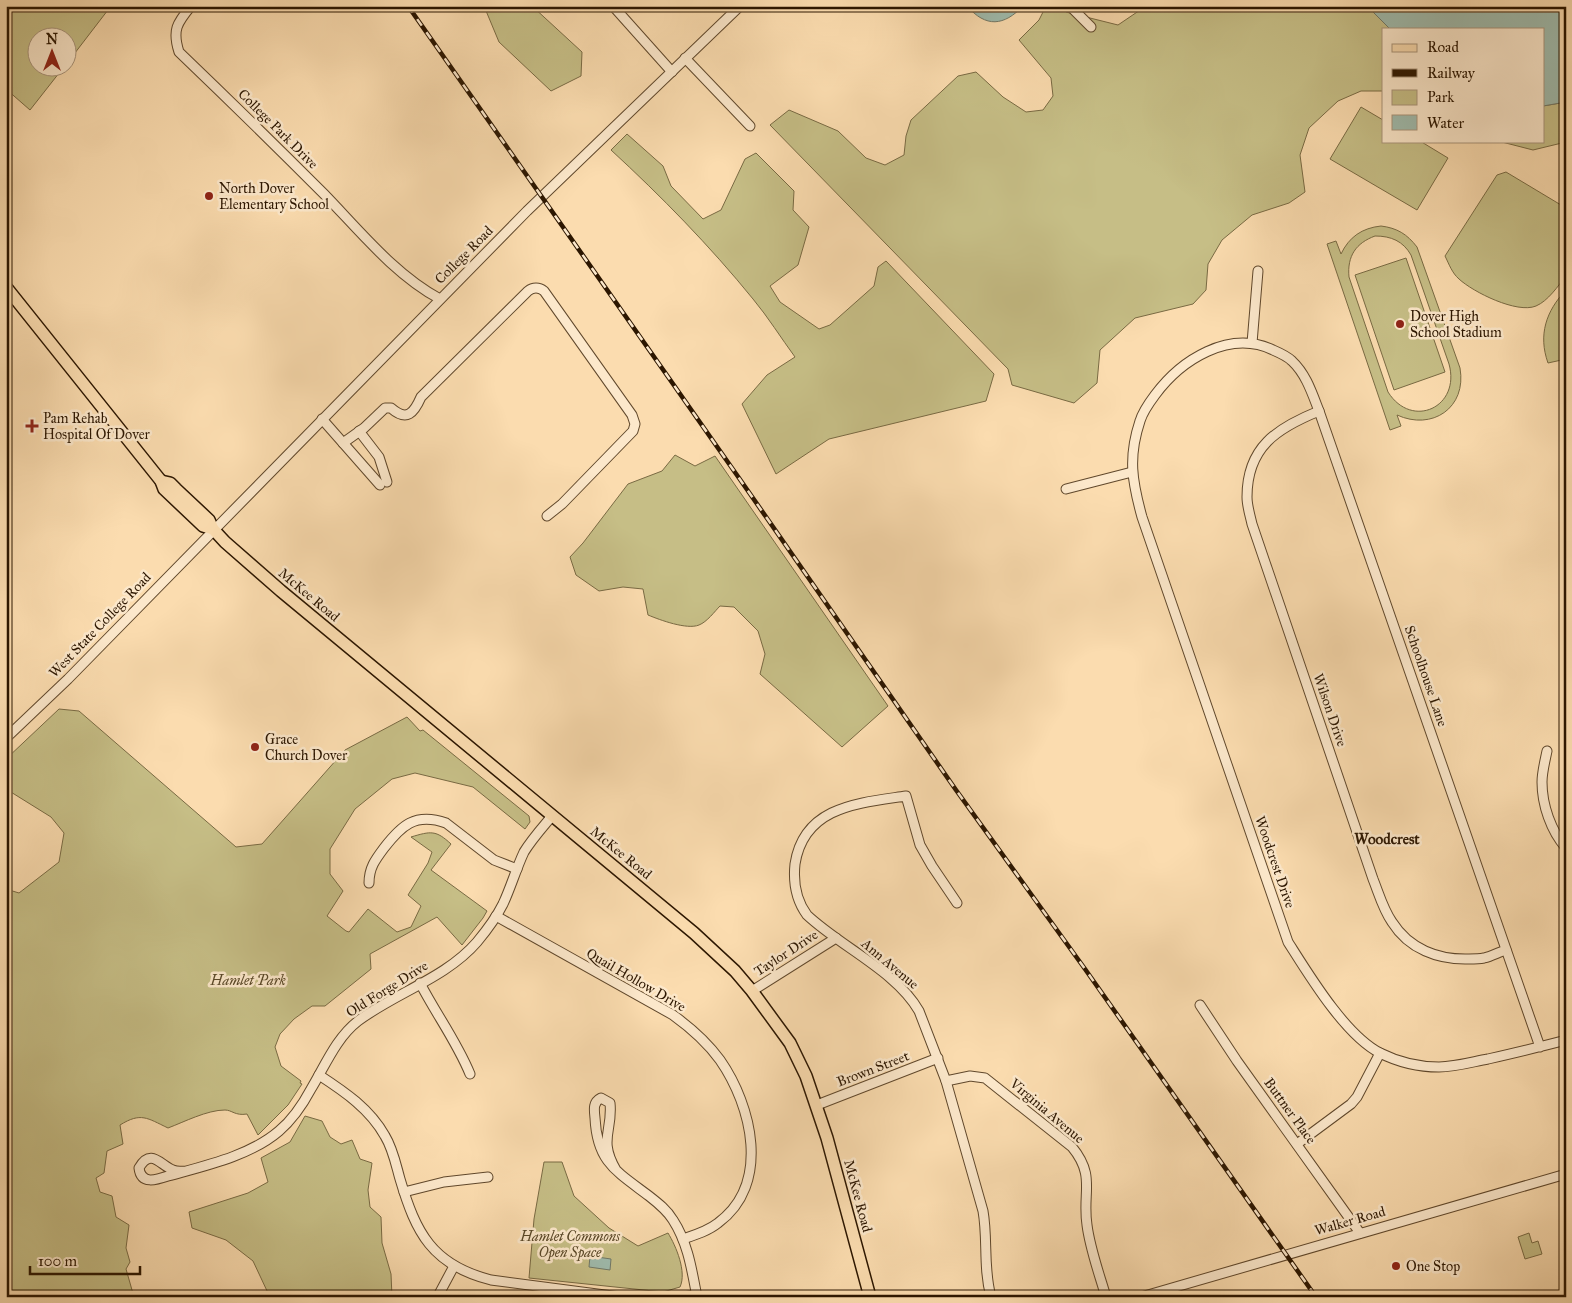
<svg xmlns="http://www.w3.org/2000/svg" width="1572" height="1303" font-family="'IM FELL Great Primer',serif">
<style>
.green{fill:#c6be86;stroke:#796a43;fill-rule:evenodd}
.water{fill:#9fbbad;stroke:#717968}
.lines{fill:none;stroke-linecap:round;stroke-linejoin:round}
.minor-casing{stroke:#60482c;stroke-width:11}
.major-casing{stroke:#2c1600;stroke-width:14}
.minor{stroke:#fce8cb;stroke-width:9}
.major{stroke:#fbdcaf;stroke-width:11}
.rail-casing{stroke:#2c1600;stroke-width:4.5}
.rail{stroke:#fce8cb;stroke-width:2.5;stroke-dasharray:8;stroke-linecap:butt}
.poi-dot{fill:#8f2418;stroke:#fce8cb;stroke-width:2}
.labels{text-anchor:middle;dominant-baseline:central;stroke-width:5;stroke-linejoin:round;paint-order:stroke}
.street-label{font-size:14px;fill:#2c1600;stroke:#fce8cb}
.poi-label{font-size:14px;fill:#2c1600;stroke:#fce8cb;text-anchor:start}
.park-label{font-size:14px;font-style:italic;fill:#5a4828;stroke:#fce8cb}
.neighbourhood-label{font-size:15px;font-weight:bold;fill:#2c1600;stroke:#fce8cb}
</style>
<rect width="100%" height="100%" fill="#fbdcaf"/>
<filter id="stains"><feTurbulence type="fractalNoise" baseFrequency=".004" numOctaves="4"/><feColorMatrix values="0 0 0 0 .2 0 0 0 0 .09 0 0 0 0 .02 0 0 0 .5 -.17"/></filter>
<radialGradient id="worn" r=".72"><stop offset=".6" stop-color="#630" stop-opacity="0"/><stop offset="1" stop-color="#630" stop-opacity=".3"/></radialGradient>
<g class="green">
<polygon points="6,6 111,6 68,62 68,38 38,38 38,68 63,68 30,110 6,89"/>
<polygon points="484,6 532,6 582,52 581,76 551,91 499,42"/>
<polygon points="1046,6 1066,6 1066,12 1118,25 1146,6 1367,6 1390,29 1383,29 1383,91 1361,91 1338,101 1309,128 1300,155 1305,192 1289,203 1252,215 1222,240 1208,264 1206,290 1193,304 1135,318 1100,350 1097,383 1074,403 1012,385 1008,369 770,125 789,110 838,131 866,158 885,165 904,155 906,136 911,120 958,76 976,72 1003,97 1026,112 1043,110 1053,96 1051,78 1019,40 1039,20"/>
<polygon points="1566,102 1566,142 1533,150 1498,141 1543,141 1543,106"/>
<polygon points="1361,107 1383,120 1383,141 1420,141 1448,158 1417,210 1330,159"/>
<path d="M 627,134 L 663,166 L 671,186 L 703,219 L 721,210 L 745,159 L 756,153 L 794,191 L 793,210 L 809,227 L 798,265 L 770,286 L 780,302 L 819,329 L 830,325 L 874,286 L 878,267 L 886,261 L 994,374 L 986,401 L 829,439 L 776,474 L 742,404 L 767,375 L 795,357 C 781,338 768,317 753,299 C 710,246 661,196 611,150 Z"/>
<path d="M 1506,172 L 1566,208 L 1566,276 C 1558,286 1548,301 1536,306 C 1517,314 1473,292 1459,279 C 1452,273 1449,264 1445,256 L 1497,175 Z"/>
<path d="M 1381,226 C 1397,228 1407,234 1417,247 L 1460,368 C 1467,408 1432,431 1397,415 L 1401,426 L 1390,430 L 1327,244 L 1336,241 L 1341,254 C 1349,237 1362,228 1381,226 ZM 1375,236 C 1391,236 1403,241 1411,255 L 1449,364 C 1461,407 1412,430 1388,392 L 1349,277 C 1347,256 1356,243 1375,236 Z"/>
<polygon points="1406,258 1445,372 1394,390 1355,275"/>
<path d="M 1566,290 L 1566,359 L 1548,363 C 1538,335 1546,311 1566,290 Z"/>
<path d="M 675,455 L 695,466 L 715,456 L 888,706 L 842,747 L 760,674 L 765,654 L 758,631 L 734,607 L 720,606 C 715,611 707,622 699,625 C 687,630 660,620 648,615 L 643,589 L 623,587 L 599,591 L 576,575 L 570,557 L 583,543 L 628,484 L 662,471 Z"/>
<path d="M 59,709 L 79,711 L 236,847 L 262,844 L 345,750 L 407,717 L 420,731 L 423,730 L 529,816 L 530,822 L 525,829 L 473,787 L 415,773 L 392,779 L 355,809 L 330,849 L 330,874 L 343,891 L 327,916 L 346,931 L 349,932 L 368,909 L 397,932 L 411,927 L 421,906 L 408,895 L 428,863 L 432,852 L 411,837 C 431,831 436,830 451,844 L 431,870 L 487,911 L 483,918 L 462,945 L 437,917 L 370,954 L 371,969 L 325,1006 L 312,1006 L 294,1019 L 280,1034 L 275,1047 L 281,1066 L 301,1081 L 300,1083 L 302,1084 L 288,1105 L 258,1135 L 247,1114 C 235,1116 232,1110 225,1110 C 207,1110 184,1122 168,1128 C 147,1118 141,1112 120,1125 L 123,1144 L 107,1151 L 104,1173 L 96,1178 L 100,1192 L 112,1196 L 116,1217 L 129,1225 L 126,1248 L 130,1262 L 126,1269 L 134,1297 L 6,1297 L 6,889 L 19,893 L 59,862 L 64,833 L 51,817 L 6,789 L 6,759 Z"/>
<polygon points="305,1116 322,1121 330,1137 341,1144 352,1140 360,1159 372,1163 368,1190 370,1207 381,1217 382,1243 391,1274 392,1297 286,1297 268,1293 253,1261 226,1240 192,1228 189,1212 248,1193 268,1182 261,1158 290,1142"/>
<path d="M 544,1162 L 562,1162 L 574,1196 L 609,1228 L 638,1246 L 668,1233 C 676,1246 687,1272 680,1287 L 663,1292 L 529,1278 L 534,1219 Z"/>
<polygon points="1529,1233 1532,1243 1538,1241 1542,1254 1525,1259 1518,1237"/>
</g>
<g class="water">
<path d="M 967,6 L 1023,6 C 1004,26 986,28 967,6 Z"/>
<polygon points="1367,6 1566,6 1566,102 1543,106 1543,29 1390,29"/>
<polygon points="590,1256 611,1259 610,1270 589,1267"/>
</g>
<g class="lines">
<defs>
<g id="minor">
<path d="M 191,6 C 177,23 172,30 179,52 C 228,99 276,146 324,194 C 359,230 395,275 440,299"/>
<polyline points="613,6 672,72"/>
<polyline points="1070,6 1091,27"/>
<polyline points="685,58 750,126"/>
<polyline points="1252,343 1258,271"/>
<path d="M 1319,411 C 1277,428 1247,447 1247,497 C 1247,506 1250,515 1252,524 L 1373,879 C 1379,894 1383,909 1392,922 C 1409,949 1438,960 1469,959 C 1474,959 1479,959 1484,958 C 1492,956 1499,952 1506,950"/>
<polyline points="322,419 380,485"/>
<polyline points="359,431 379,457 387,482"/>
<path d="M 343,443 L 364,428 L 385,408 L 391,408 C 407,422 414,413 421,397 L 528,291 C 533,287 539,287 544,291 L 632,415 L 635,424 L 633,431 L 562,504 L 547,516"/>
<polyline points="1066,489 1132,472"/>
<polyline points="6,738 68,679 527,211 740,6"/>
<path d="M 1547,751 C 1545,761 1542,772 1542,782 C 1542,805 1551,831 1566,848"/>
<path d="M 369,883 C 369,868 375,860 384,848 C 401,826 415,812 446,823 L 494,860 L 517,869"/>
<path d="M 957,903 L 932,866 L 920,845 L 906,796 C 859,803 804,806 795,864 C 793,883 796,900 807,915 C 841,947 896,971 919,1011 L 946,1081 L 983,1211 C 988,1239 983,1268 991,1297"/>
<path d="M 496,916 L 673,1015 C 691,1028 707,1042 720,1060 C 752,1106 771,1184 718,1223 C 708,1231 695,1235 683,1239"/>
<path d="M 420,983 C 436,1014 457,1042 470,1074"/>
<polyline points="752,991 836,938"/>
<polyline points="1200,1005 1237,1061 1360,1233"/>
<path d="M 1540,1047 L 1319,411 C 1312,393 1306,374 1292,361 C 1287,356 1280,353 1273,350 C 1229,329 1181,360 1155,395 C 1149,403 1143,411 1140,421 C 1128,457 1132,481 1142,517 L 1288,942 C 1309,975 1345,1035 1380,1053 C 1398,1062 1419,1067 1439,1067 C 1455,1067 1472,1062 1488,1059 C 1514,1053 1540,1047 1566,1040"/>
<path d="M 319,1075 C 345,1092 370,1109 385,1136 C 393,1149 396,1165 400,1179 C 416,1233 432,1265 491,1280 L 620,1297"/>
<path d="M 946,1081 L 970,1076 L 985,1078 L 1072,1147 C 1096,1176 1082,1193 1087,1225 C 1090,1249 1099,1273 1106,1297"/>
<polyline points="817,1105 938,1058"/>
<polyline points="1297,1144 1351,1104 1357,1097 1380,1053"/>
<path d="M 616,1170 C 598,1139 613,1131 610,1103 L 601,1098 C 593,1102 594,1109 595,1118 C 597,1162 616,1171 649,1196 C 658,1203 667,1210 673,1220 C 688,1243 692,1271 697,1297"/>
<path d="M 186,1171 C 182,1171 177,1172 173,1170 C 161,1166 151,1147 139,1168 C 141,1185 156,1180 168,1176 C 204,1166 250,1156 279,1131 C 292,1120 303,1104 311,1089 C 325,1066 336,1038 358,1021 C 395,993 446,978 477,942 C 487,930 496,918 503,904 C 511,887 516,869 524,852 C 532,839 542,828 552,816"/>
<polyline points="404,1192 444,1182 488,1177"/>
<polyline points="438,1296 454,1266"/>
<polyline points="683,1297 697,1295"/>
<polyline points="1141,1297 1566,1174"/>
</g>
<g id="major">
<polyline points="6,287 161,481 164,489 203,526 213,529"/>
<polyline points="161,481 170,483 176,489 209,520 213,529 225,542 281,591 694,933 735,971 752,991 790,1043 806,1076 827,1138 870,1297"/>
</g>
</defs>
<use href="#minor" class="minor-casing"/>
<use href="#major" class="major-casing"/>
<use href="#minor" class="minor"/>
<use href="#major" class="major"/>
<defs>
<polyline id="rail" points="408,6 739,478 956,790 1085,969 1316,1297"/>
</defs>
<use href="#rail" class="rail-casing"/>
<use href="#rail" class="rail"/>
</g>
<g class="poi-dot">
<circle cx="209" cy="196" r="5"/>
<circle cx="1400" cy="324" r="5"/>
<path d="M29.5 418.5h5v5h5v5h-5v5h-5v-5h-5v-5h5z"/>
<circle cx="255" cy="747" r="5"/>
<circle cx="1396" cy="1266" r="5"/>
</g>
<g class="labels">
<g class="street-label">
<text transform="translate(278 129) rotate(45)">College Park Drive</text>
<text transform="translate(464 255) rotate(-45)">College Road</text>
<text transform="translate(309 595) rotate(40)">McKee Road</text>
<text transform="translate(100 625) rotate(-46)">West State College Road</text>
<text transform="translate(1426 676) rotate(71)">Schoolhouse Lane</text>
<text transform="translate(1330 710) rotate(71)">Wilson Drive</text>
<text transform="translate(621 853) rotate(39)">McKee Road</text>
<text transform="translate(1275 862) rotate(71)">Woodcrest Drive</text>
<text transform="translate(786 953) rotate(-33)">Taylor Drive</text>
<text transform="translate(890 964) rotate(40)">Ann Avenue</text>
<text transform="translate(636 980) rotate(30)">Quail Hollow Drive</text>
<text transform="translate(387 989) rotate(-32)">Old Forge Drive</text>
<text transform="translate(873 1069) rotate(-21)">Brown Street</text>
<text transform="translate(1047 1111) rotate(40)">Virginia Avenue</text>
<text transform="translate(1290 1111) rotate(54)">Buttner Place</text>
<text transform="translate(858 1196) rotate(75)">McKee Road</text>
<text transform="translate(1350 1221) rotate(-16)">Walker Road</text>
</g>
<g class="poi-label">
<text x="219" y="188">North Dover<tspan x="219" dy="16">Elementary School</tspan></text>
<text x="1410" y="316">Dover High<tspan x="1410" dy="16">School Stadium</tspan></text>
<text x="43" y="418">Pam Rehab<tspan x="43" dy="16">Hospital Of Dover</tspan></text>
<text x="265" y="739">Grace<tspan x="265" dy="16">Church Dover</tspan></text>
<text x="1406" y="1266">One Stop</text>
</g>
<g class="park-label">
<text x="248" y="980">Hamlet Park</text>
<text x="570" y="1236">Hamlet Commons<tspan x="570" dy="16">Open Space</tspan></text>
</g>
<g class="neighbourhood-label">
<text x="1387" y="839">Woodcrest</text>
</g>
</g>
<rect width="1572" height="1303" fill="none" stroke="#fbdcaf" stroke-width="25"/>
<rect x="8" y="8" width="1557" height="1288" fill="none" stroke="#2c1600" stroke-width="2.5"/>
<rect x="12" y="12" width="1547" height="1278" fill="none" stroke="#2c1600"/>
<rect x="1382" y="28" width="162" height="115" fill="#fce8cb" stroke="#a9947a"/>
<rect x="1392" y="44" width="25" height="8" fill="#fbdcaf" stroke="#a9947a"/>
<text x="1427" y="52" font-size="15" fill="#2c1600">Road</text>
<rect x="1392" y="69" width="25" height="8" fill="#2c1600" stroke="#a9947a"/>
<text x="1427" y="78" font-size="15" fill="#2c1600">Railway</text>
<rect x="1392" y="90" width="25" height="15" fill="#c6be86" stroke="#a9947a"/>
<text x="1427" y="102" font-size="15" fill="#2c1600">Park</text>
<rect x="1392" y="115" width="25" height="15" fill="#9fbbad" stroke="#a9947a"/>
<text x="1427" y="128" font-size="15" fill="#2c1600">Water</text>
<g transform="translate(52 52)"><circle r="24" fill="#fce8cb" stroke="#a9947a"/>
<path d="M0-4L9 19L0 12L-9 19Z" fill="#8f2418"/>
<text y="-8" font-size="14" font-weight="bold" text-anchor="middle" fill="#2c1600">N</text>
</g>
<path d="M30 1266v8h110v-8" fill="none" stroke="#2c1600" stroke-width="2.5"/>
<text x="38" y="1266" font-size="15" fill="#2c1600" stroke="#fce8cb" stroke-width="4" paint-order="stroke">100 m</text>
<rect width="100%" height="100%" filter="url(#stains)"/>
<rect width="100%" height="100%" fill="url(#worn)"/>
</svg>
